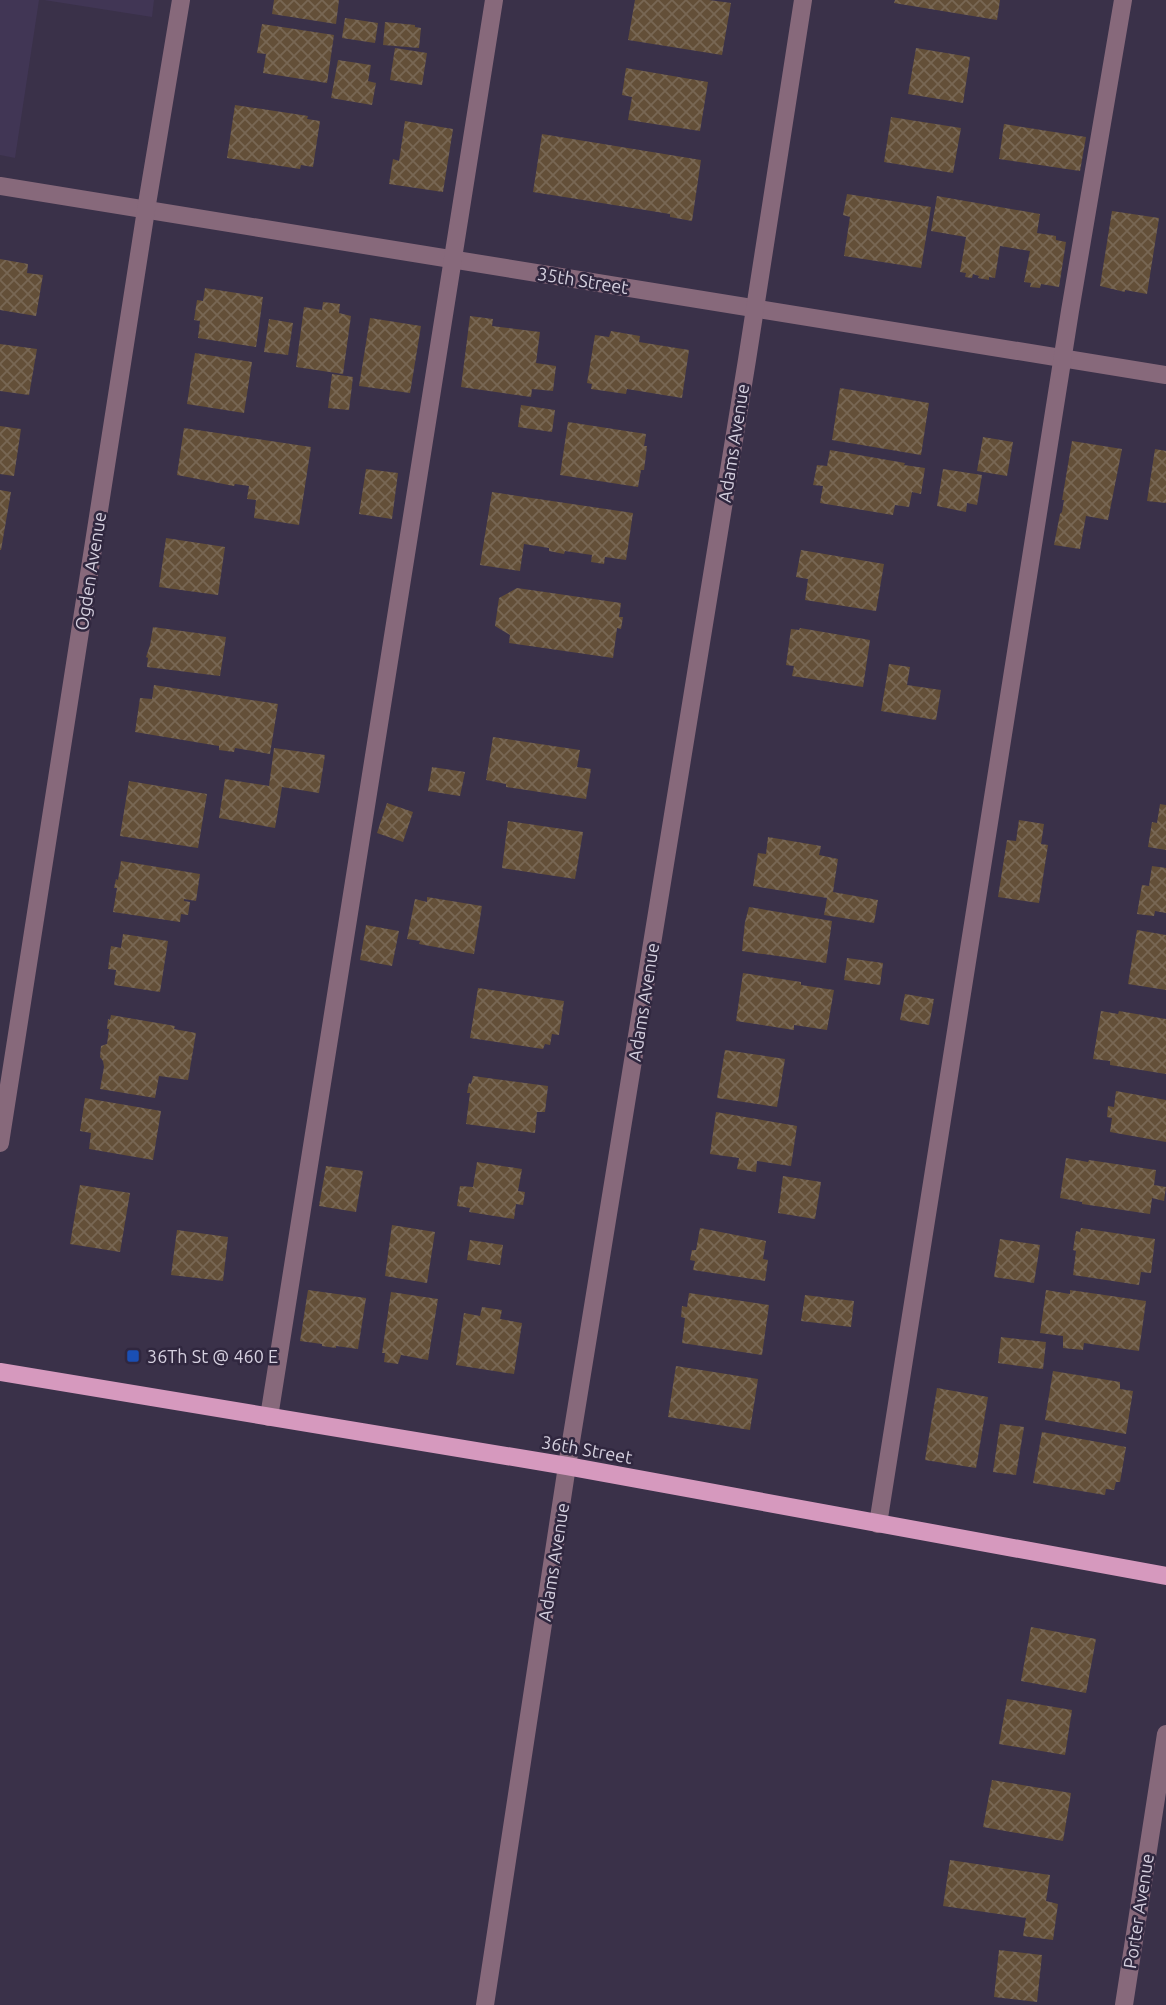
<svg xmlns="http://www.w3.org/2000/svg" width="1166" height="2005" font-family="Ubuntu,sans-serif">
<style>
.built{fill:#413655}
.building{fill:url(#building-cross-hatch)}
.lines{fill:none;stroke-linecap:round;stroke-linejoin:round}
.minor{stroke:#87697b;stroke-width:18}
.major{stroke:#d699be;stroke-width:18}
.transit-dot{fill:#1a4fb4;stroke:#30273f;stroke-width:2.5}
.labels{text-anchor:middle;dominant-baseline:central;stroke-width:5;stroke-linejoin:round;paint-order:stroke}
.street-label{font-size:18px;fill:#d5d0df;stroke:#30273f}
.poi-label{font-size:18px;fill:#d5d0df;stroke:#30273f;text-anchor:start}
</style>
<defs>
<pattern id="building-cross-hatch" width="8" height="8" patternUnits="userSpaceOnUse" patternTransform="scale(1.75)"><rect width="8" height="8" fill="#634f38"/><path d="M0 0l8 8M0 8l8-8" fill="none" stroke="#786754"/></pattern>
</defs>
<rect width="100%" height="100%" fill="#3a3149"/>
<g class="built">
<polygon points="0,0 39,0 15,158 0,155"/>
<polygon points="44,0 154,0 152,17"/>
</g>
<g class="building">
<polygon points="274,0 339,0 336,24 272,14"/>
<polygon points="635,0 709,0 731,3 722,55 628,40"/>
<polygon points="895,0 1000,0 997,20 894,3"/>
<polygon points="345,18 378,23 375,43 342,38"/>
<polygon points="385,22 415,25 415,27 421,28 419,48 383,45"/>
<polygon points="262,24 334,35 327,83 263,73 266,54 257,53"/>
<polygon points="395,48 427,53 422,85 390,80"/>
<polygon points="916,48 970,57 963,103 908,94"/>
<polygon points="338,60 371,65 368,81 376,83 372,105 331,98"/>
<polygon points="626,68 708,82 700,131 628,120 632,97 622,95"/>
<polygon points="235,105 308,116 307,119 320,121 313,167 301,165 300,169 227,158"/>
<polygon points="891,117 961,128 953,173 884,162"/>
<polygon points="405,121 453,129 443,192 389,184 393,159 399,161"/>
<polygon points="1004,124 1086,137 1080,171 999,159"/>
<polygon points="542,134 701,160 692,221 670,217 670,214 533,192"/>
<polygon points="847,194 931,207 921,268 844,256 850,217 843,215"/>
<polygon points="937,196 1040,214 1037,233 1056,236 1056,240 1066,242 1059,287 1041,284 1040,288 1030,287 1031,283 1024,282 1030,251 1000,246 995,278 989,277 989,280 978,278 979,276 973,274 972,278 965,277 966,273 960,272 966,237 931,231"/>
<polygon points="1112,211 1159,218 1147,294 1125,290 1125,292 1100,286"/>
<polygon points="0,259 28,264 27,273 43,275 36,316 0,310"/>
<polygon points="205,288 263,297 256,347 198,338 200,321 194,320 197,300 203,301"/>
<polygon points="323,302 340,304 339,313 351,316 343,374 296,367 304,307 322,310"/>
<polygon points="470,316 493,319 492,326 540,332 536,363 556,366 553,391 532,389 531,397 461,387"/>
<polygon points="370,318 421,326 410,393 359,386"/>
<polygon points="269,319 293,323 288,355 264,352"/>
<polygon points="611,331 640,336 639,342 689,350 682,398 627,389 626,394 591,389 592,384 587,383 595,335 609,337"/>
<polygon points="0,344 37,349 29,395 0,391"/>
<polygon points="195,353 252,362 244,413 187,404"/>
<polygon points="332,374 353,377 349,410 328,408"/>
<polygon points="840,388 929,403 921,455 832,440"/>
<polygon points="521,405 555,410 552,432 518,427"/>
<polygon points="568,422 646,434 644,446 647,446 644,470 641,470 638,487 560,475"/>
<polygon points="0,426 21,429 14,476 0,474"/>
<polygon points="184,428 311,447 299,525 254,518 256,500 247,499 249,486 235,484 234,486 177,475"/>
<polygon points="983,437 1013,442 1007,476 977,471"/>
<polygon points="1072,441 1122,449 1108,520 1086,516 1080,549 1054,545 1060,514 1062,512 1064,500 1062,500"/>
<polygon points="1155,449 1166,451 1166,503 1147,501"/>
<polygon points="830,450 905,463 904,465 925,468 921,494 912,492 909,507 895,505 893,515 820,503 823,486 813,485 817,465 827,466"/>
<polygon points="366,469 398,473 392,519 359,514"/>
<polygon points="943,469 982,475 977,505 967,503 966,512 937,506"/>
<polygon points="0,490 11,492 1,550 0,550"/>
<polygon points="492,492 633,513 626,560 605,557 604,564 591,562 592,555 565,551 564,554 549,551 549,548 524,544 520,571 480,565"/>
<polygon points="166,538 225,547 218,595 159,587"/>
<polygon points="801,550 884,564 876,611 805,600 808,579 796,577"/>
<polygon points="517,588 621,603 619,617 623,617 621,629 617,628 613,658 509,643 510,635 495,626 499,598"/>
<polygon points="153,627 226,637 220,676 147,667 148,658 146,657 150,645"/>
<polygon points="800,628 870,640 863,687 792,676 794,666 786,665 791,629 799,630"/>
<polygon points="889,664 910,667 907,685 941,690 936,720 881,711"/>
<polygon points="154,685 278,704 270,754 235,748 234,752 219,750 219,746 135,732 140,698 152,699"/>
<polygon points="493,737 580,750 577,767 591,769 586,799 506,787 506,784 486,780"/>
<polygon points="274,748 325,755 319,793 282,787 275,828 219,818 225,779 269,786"/>
<polygon points="432,767 465,772 460,796 428,791"/>
<polygon points="129,781 207,794 198,848 120,836"/>
<polygon points="387,803 413,812 403,842 377,833"/>
<polygon points="1160,804 1166,805 1166,850 1148,847 1152,822 1157,823"/>
<polygon points="1019,820 1044,824 1041,844 1048,845 1039,903 998,897 1007,840 1016,841"/>
<polygon points="508,821 583,832 575,879 502,868"/>
<polygon points="768,837 821,846 819,855 838,859 833,892 878,900 874,923 824,915 827,898 753,886 758,853 766,854"/>
<polygon points="121,861 200,874 196,901 184,899 184,901 190,902 188,915 181,914 180,922 113,912 117,888 114,888 116,879 118,880"/>
<polygon points="1152,866 1166,868 1166,913 1155,911 1154,916 1137,914 1142,885 1149,886"/>
<polygon points="427,897 482,906 474,954 419,944 420,941 407,939 415,899 427,902"/>
<polygon points="749,907 832,921 826,963 742,951 745,922"/>
<polygon points="366,925 399,931 392,966 360,960"/>
<polygon points="1137,930 1166,935 1166,990 1128,984"/>
<polygon points="123,934 168,941 160,992 114,985 116,970 108,969 111,946 121,948"/>
<polygon points="847,958 883,963 880,985 844,980"/>
<polygon points="743,973 801,982 801,985 834,990 827,1030 794,1025 794,1030 736,1021"/>
<polygon points="478,988 564,1001 559,1035 552,1034 550,1045 545,1044 543,1049 470,1038"/>
<polygon points="905,994 934,999 929,1025 900,1020"/>
<polygon points="1101,1011 1118,1014 1119,1011 1166,1019 1166,1074 1110,1065 1110,1061 1093,1059"/>
<polygon points="111,1015 175,1026 174,1029 196,1033 188,1080 159,1076 155,1098 100,1089 104,1067 103,1061 100,1057 101,1046 107,1044 109,1029 107,1029 108,1019 110,1020"/>
<polygon points="725,1050 785,1059 777,1107 717,1098"/>
<polygon points="473,1076 548,1086 545,1112 537,1112 535,1133 466,1124 470,1093 467,1093 469,1083 471,1084"/>
<polygon points="1116,1091 1166,1100 1166,1142 1110,1132 1112,1118 1107,1117 1108,1106 1114,1107"/>
<polygon points="85,1098 161,1111 153,1160 89,1149 91,1133 80,1131"/>
<polygon points="716,1112 797,1126 791,1166 757,1161 756,1172 737,1169 739,1158 710,1154"/>
<polygon points="1066,1158 1088,1162 1089,1160 1156,1170 1154,1185 1166,1187 1164,1201 1152,1198 1150,1214 1082,1204 1082,1202 1060,1198"/>
<polygon points="477,1162 522,1169 518,1191 525,1192 523,1205 516,1204 514,1219 469,1212 470,1208 457,1206 460,1186 473,1187"/>
<polygon points="326,1166 363,1171 356,1212 319,1206"/>
<polygon points="783,1176 821,1182 815,1219 778,1213"/>
<polygon points="80,1185 130,1193 120,1252 70,1244"/>
<polygon points="392,1225 435,1232 427,1283 385,1276"/>
<polygon points="700,1228 766,1241 763,1259 768,1260 765,1281 693,1270 695,1261 690,1260 692,1250 696,1250"/>
<polygon points="1081,1228 1155,1239 1151,1273 1141,1272 1139,1285 1073,1275 1076,1251 1073,1250 1076,1231 1080,1232"/>
<polygon points="177,1230 228,1237 223,1281 171,1275"/>
<polygon points="1000,1239 1040,1245 1034,1283 994,1277"/>
<polygon points="470,1240 503,1245 500,1265 467,1260"/>
<polygon points="308,1290 366,1298 358,1349 336,1346 336,1348 322,1346 322,1344 300,1341"/>
<polygon points="1046,1290 1070,1294 1070,1290 1146,1301 1139,1351 1084,1343 1083,1350 1063,1348 1063,1336 1040,1333"/>
<polygon points="391,1292 438,1299 428,1360 401,1355 398,1364 384,1362 385,1353 382,1353"/>
<polygon points="689,1293 769,1305 762,1355 682,1343 685,1318 681,1317 682,1306 687,1307"/>
<polygon points="805,1295 854,1301 851,1327 801,1321"/>
<polygon points="482,1307 502,1310 500,1319 522,1323 514,1374 456,1365 464,1313 480,1316"/>
<polygon points="1001,1337 1046,1342 1043,1369 998,1363"/>
<polygon points="676,1366 758,1379 750,1430 668,1417"/>
<polygon points="1053,1371 1120,1382 1120,1389 1133,1391 1126,1434 1045,1420"/>
<polygon points="937,1388 988,1397 976,1468 925,1460"/>
<polygon points="1000,1424 1024,1427 1016,1475 993,1472"/>
<polygon points="1042,1432 1126,1447 1120,1482 1116,1482 1114,1490 1106,1489 1105,1495 1033,1483"/>
<polygon points="1031,1627 1096,1639 1086,1693 1021,1681"/>
<polygon points="1007,1699 1072,1710 1065,1755 999,1744"/>
<polygon points="992,1780 1071,1793 1063,1841 983,1827"/>
<polygon points="950,1860 1050,1875 1046,1901 1058,1904 1053,1940 1023,1936 1026,1918 943,1906"/>
<polygon points="999,1950 1042,1955 1037,2002 994,1997"/>
</g>
<g class="lines">
<g class="minor">
<polyline points="0,186 1166,375"/>
<polyline points="0,1143 146,210 181,0"/>
<polyline points="269,1417 494,0"/>
<polyline points="878,1524 1070,311 1123,0"/>
<polyline points="485,2005 567,1466 747,360 803,0"/>
<polyline points="1124,2005 1166,1734"/>
</g>
<polyline class="major" points="0,1372 567,1466 1166,1576"/>
</g>
<rect class="transit-dot" x="126" y="1349" width="14" height="14" rx="3.5"/>
<g class="labels">
<g class="street-label">
<text transform="translate(583 280) rotate(9)">35th Street</text>
<text transform="translate(733 443) rotate(-81)">Adams Avenue</text>
<text transform="translate(90 571) rotate(-81)">Ogden Avenue</text>
<text transform="translate(643 1002) rotate(-81)">Adams Avenue</text>
<text transform="translate(587 1449) rotate(10)">36th Street</text>
<text transform="translate(553 1562) rotate(-81)">Adams Avenue</text>
<text transform="translate(1138 1911) rotate(-81)">Porter Avenue</text>
</g>
<g class="poi-label">
<text x="147" y="1356">36Th St @ 460 E</text>
</g>
</g>
</svg>
